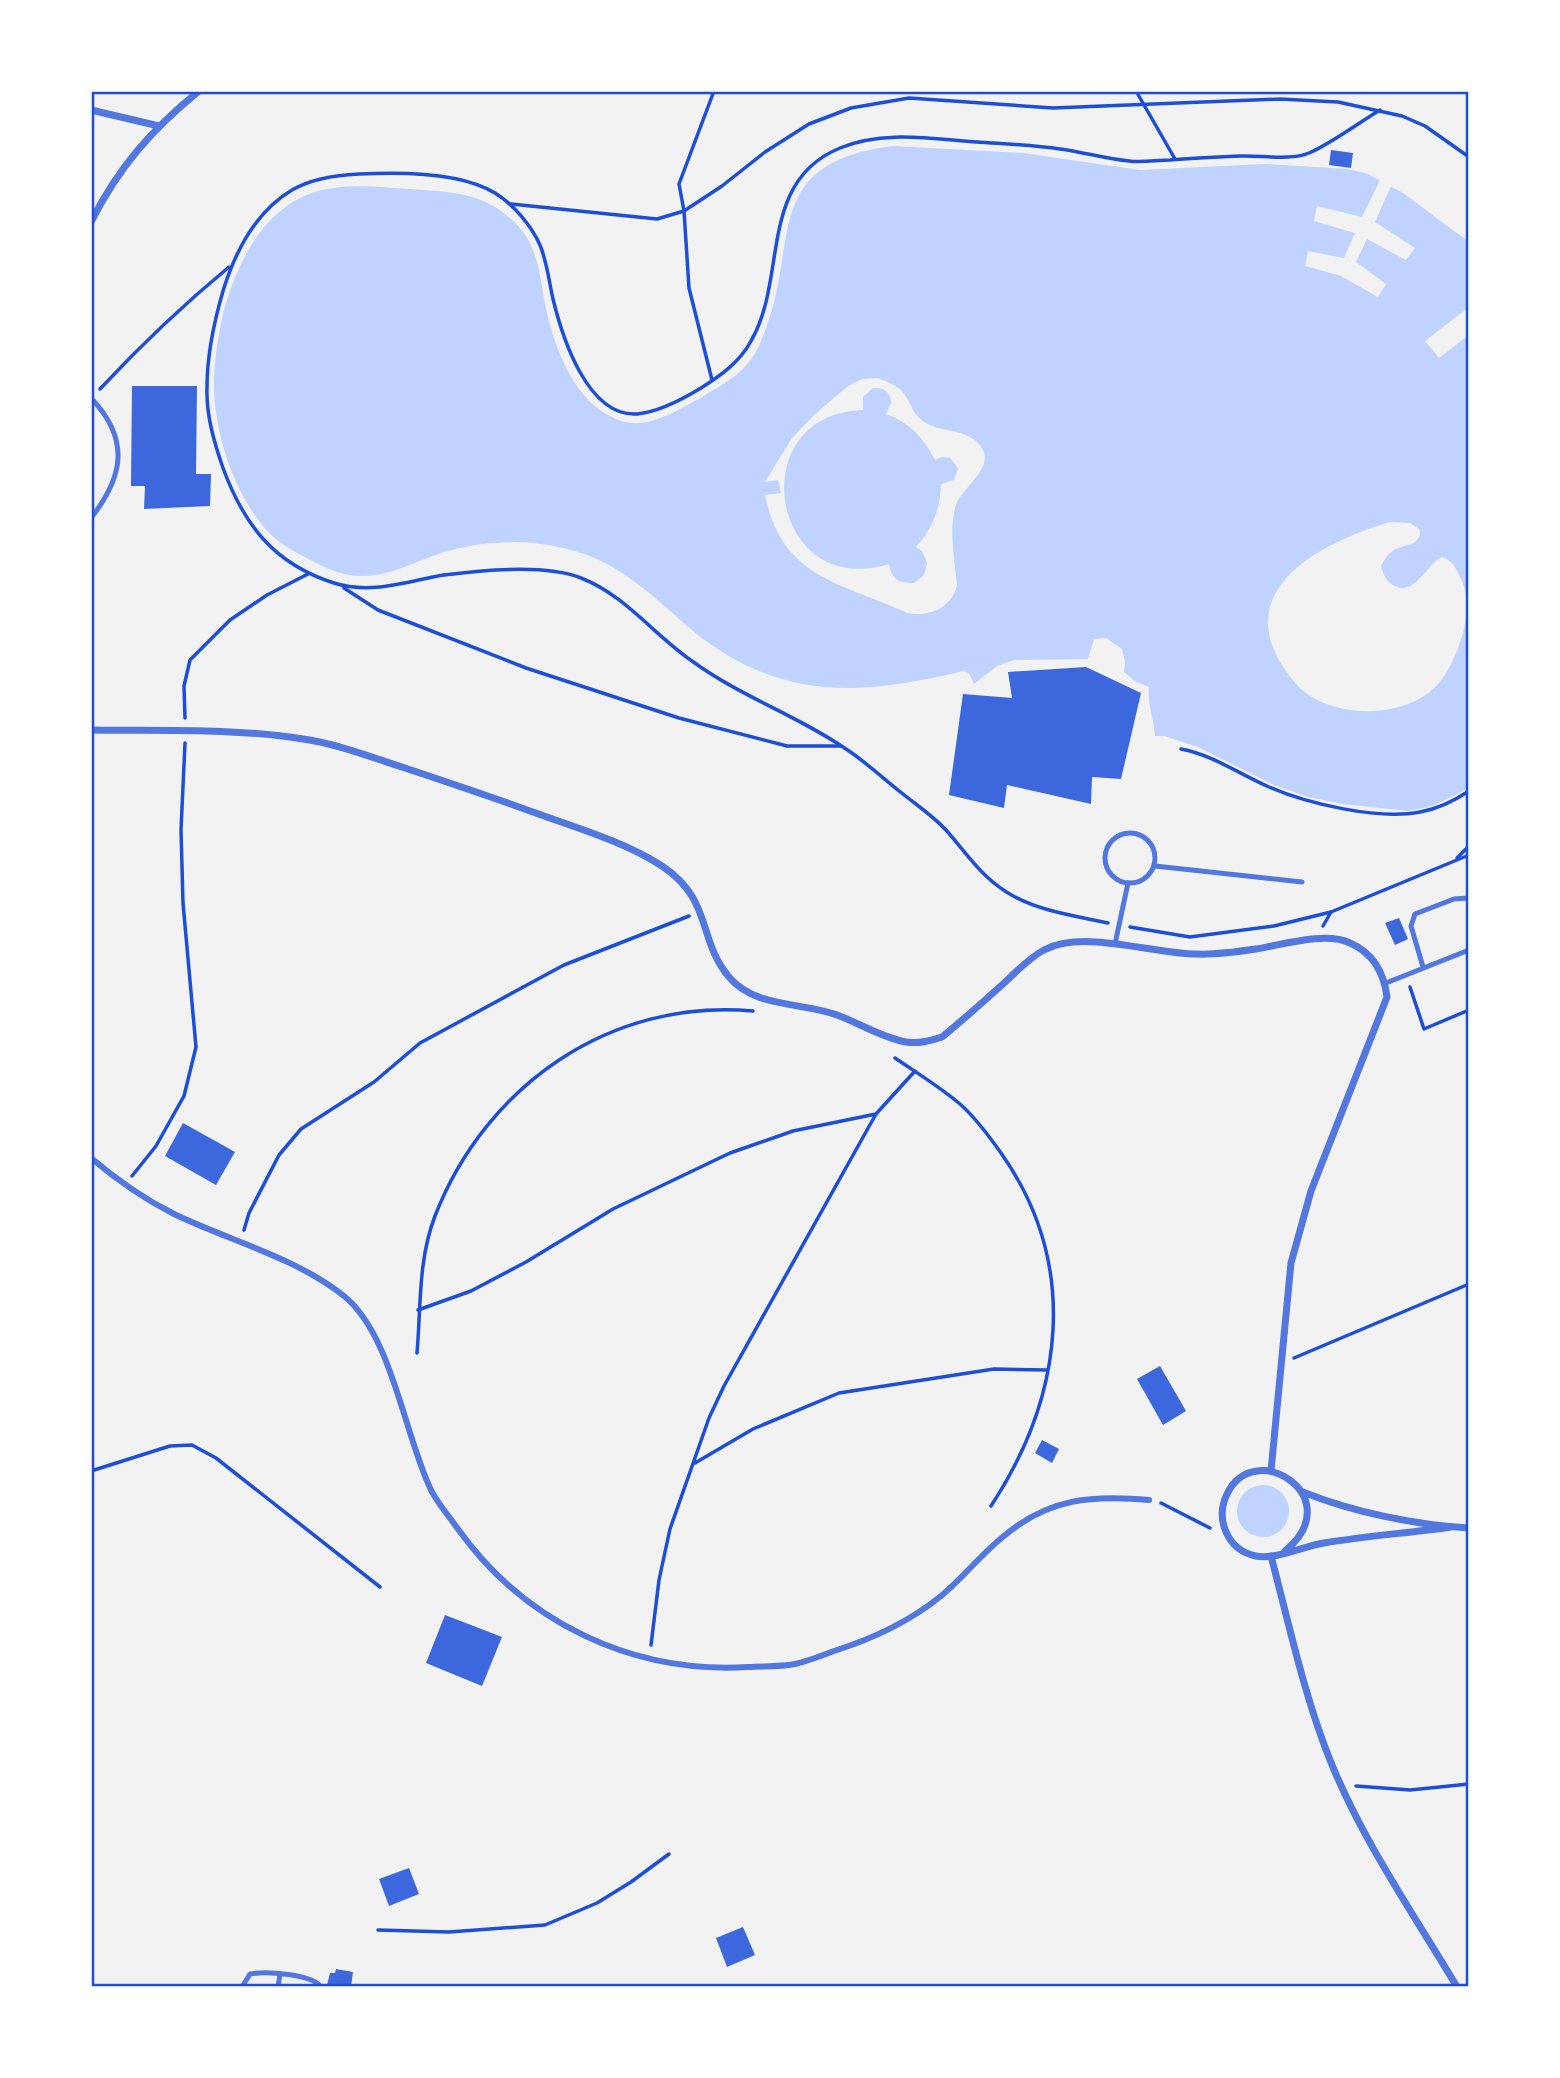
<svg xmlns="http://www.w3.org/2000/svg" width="1560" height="2078" font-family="'Titillium Web',sans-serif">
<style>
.water{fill:#bfd3fe;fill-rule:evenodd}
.pier{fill:#f2f2f2}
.building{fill:#3d67dc}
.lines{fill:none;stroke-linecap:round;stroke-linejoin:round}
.path{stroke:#1d4ed8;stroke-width:3.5}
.service{stroke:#5277de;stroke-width:5}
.pedestrian{stroke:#5277de;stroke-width:6}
.minor{stroke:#5277de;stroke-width:7}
.neatline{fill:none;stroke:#1d4ed8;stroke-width:2.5}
</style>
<rect width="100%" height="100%" fill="#f2f2f2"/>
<g class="water">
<path d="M 893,146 L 1023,153 L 1140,170 L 1265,164 L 1348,169 L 1368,174 L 1403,193 L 1469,242 L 1469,788 L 1433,806 L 1408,811 L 1343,804 L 1308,797 L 1274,785 L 1200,748 L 1165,736 L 1155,736 C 1154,720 1147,703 1149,687 L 1136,682 L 1124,672 L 1125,662 L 1122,649 L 1106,638 L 1094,639 L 1088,659 L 1014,660 L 997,666 L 974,684 L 969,673 L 963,671 C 855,697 775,701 686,625 C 653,596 621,565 578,552 C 535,539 491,539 448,551 C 419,559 391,577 360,576 C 340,576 321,566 303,556 C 288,548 274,540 263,526 C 233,490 214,431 214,385 C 214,361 218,337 223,314 C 236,264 264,206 318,191 C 348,183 379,187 409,189 C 453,192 488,192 520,228 C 538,249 540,277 545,304 C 553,343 571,395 608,415 C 621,422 632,425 647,422 C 666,418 685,406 702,397 C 716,388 732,380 744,368 C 753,358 760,346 764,333 C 801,242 759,163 893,146 ZM 878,378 C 887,382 900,386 905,395 C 912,405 912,413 923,421 C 939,433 962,428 977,442 C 1001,465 962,486 956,505 C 948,530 955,560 957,586 C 950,609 930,617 907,613 C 841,582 782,579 765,495 L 781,493 L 778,480 L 765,482 L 792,438 L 815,414 L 848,386 L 862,379 ZM 1390,522 L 1410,523 L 1419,529 L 1420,535 C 1415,547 1406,544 1396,549 C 1388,553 1385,559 1381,566 C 1383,574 1386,581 1393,585 C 1415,598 1425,565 1442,557 C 1451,560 1455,566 1459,575 C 1463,583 1466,591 1467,600 C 1469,624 1454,667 1438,684 C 1407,720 1329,720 1297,685 C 1220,597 1312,545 1390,522 Z"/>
<path d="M 873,388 C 884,387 891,392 891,403 L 886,414 C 909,422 924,438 935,460 L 942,457 L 950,458 L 958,468 L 954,480 L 941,484 C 940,509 933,528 916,547 L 922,551 L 927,563 L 924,575 L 914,583 C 899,584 891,578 889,564 C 769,601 741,413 863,410 L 863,397 Z"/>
<circle cx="1263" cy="1511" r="26"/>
</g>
<g class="pier">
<polygon points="1380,180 1391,186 1375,222 1415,248 1406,260 1367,239 1356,262 1386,284 1378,297 1341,276 1305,266 1308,251 1344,258 1355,233 1314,221 1317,206 1362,217"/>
<polygon points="1469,307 1469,335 1439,358 1425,341"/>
</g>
<g class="building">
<polygon points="1331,150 1353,153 1351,168 1329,165"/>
<polygon points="132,386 197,386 196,474 211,474 210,506 144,509 145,486 131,486"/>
<polygon points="1086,667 1141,693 1121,779 1092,777 1091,804 1007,785 1004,808 949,795 963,694 1012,698 1008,672"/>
<polygon points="1399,918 1408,939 1395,945 1385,923"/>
<polygon points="183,1123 235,1152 216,1185 165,1156"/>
<polygon points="1160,1366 1186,1411 1163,1425 1137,1379"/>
<polygon points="1042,1440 1059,1449 1052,1463 1035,1453"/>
<polygon points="445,1615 502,1637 482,1686 426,1663"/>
<polygon points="409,1868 419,1894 389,1906 379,1879"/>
<polygon points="743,1927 755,1955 727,1967 716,1938"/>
<polygon points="336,1969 353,1972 351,1987 330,1987 327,1985 330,1973 335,1973"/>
</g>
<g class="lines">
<g class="path">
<polyline points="1136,91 1175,159"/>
<polyline points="511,204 657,219 684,211 722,186 765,152 809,124 851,108 909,98 1053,108 1280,99 1338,102 1402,116 1425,126 1469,157"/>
<polyline points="712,380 689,288 684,211 679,184 714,91"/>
<path d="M 100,389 C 141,345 183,305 229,267"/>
<polyline points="344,588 378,610 526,668 679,718 787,746 840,746"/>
<polyline points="185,718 184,686 190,660 230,620 267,595 308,574"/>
<path d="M 1181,749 C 1213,755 1239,774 1269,787 C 1308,804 1378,820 1420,812 C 1438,809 1454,801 1469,791"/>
<polyline points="1457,858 1469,846"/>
<path d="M 1108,923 C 1076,916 1044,912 1015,897 C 983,880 969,856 946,830 C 933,816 918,806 903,794 C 885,780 868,764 849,751 C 799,716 741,697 692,661 C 654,635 625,595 581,578 C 546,564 482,570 444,575 C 407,581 372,595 334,583 C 274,564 244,525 223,468 C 214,442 206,415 207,387 C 207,354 214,322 223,291 C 235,252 255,212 292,190 C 311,179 337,175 359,174 C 398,172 461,172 495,193 C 513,204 531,225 540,245 C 547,262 549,281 553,299 C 562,336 587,417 637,414 C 658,412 683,399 701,388 C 720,376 740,362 751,341 C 788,278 757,182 840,148 C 883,130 932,139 977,142 C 1005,144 1033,145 1060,149 C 1083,152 1106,159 1129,161 C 1142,163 1157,160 1170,160 C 1194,158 1217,157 1240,156 C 1261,155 1290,161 1309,153 C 1329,145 1360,122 1380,110"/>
<polyline points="1323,926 1331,912 1469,855"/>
<polyline points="1130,927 1190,937 1274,926 1331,912"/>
<polyline points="1410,987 1424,1029 1469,1010"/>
<path d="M 895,1058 C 917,1073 940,1087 960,1104 C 976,1118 989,1136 1001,1153 C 1080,1265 1064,1395 991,1506"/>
<polyline points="132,1176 156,1146 184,1096 196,1047 183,903 181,830 185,743"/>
<polyline points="244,1230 249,1213 279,1155 301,1129 374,1082 420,1043 564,965 689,916"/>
<polyline points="418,1310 471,1291 526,1262 613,1209 730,1153 793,1131 876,1114 915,1071"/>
<path d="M 417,1353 C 421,1307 418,1260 435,1216 C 486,1085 611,998 753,1011"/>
<polyline points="1294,1358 1469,1284"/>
<polyline points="695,1463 753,1429 839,1393 994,1369 1047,1370"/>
<polyline points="91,1471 170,1446 192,1445 216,1458 380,1587"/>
<polyline points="1161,1503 1210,1528"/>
<polyline points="651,1645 659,1580 670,1529 709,1418 724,1386 876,1114"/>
<polyline points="1356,1786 1410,1790 1469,1784"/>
<polyline points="378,1930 449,1932 545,1925 597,1903 631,1882 669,1854"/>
</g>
<g class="service">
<path d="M 91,398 C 130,439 124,476 91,518"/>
<circle cx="1130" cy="858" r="25"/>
<polyline points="1155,866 1302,882"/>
<polyline points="1115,944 1128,883"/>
<polyline points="1423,967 1411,926 1415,914 1454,899 1469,898"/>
<polyline points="1386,983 1469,950"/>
<path d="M 242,1987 L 250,1974 C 266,1971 312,1974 321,1987"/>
<polyline points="278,1987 280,1974"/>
</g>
<path class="pedestrian" d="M 91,1158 C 117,1180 144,1199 174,1214 C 230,1241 295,1257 344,1296 C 392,1335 404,1434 431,1490 C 438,1504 449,1516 458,1529 C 525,1623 633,1674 748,1667 C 763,1666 780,1667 795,1664 C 808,1661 821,1656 834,1651 C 872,1639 909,1622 941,1596 C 963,1578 981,1554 1004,1536 C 1049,1498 1092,1495 1149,1500"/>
<g class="minor">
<polyline points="91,110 159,126"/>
<path d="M 91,222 C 118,168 152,129 199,91"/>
<path d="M 91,730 C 161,731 234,728 303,739 C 338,744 371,757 405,768 C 447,782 489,796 530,811 C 574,827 623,841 662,866 C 713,900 697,939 729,977 C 755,1008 802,1002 837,1015 C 859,1023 883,1038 906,1042 C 919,1044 930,1041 942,1037 C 963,1020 983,1002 1003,984 C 1015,973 1029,958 1044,950 C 1083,929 1153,954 1197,954 C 1217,955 1236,952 1256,949 C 1282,945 1325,931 1350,943 C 1373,953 1384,973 1387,997 L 1311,1191 L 1291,1263 L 1271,1471"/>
<path d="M 1303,1492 C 1352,1512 1416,1525 1469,1528"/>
<path d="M 1285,1551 C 1350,1498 1255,1436 1227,1494 C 1215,1519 1227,1550 1256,1556 C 1275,1560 1304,1546 1324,1543 C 1366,1536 1409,1533 1451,1527"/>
<path d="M 1271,1556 C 1289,1624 1304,1695 1330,1760 C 1362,1840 1413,1913 1457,1987"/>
</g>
</g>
<rect width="1560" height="2078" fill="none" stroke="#ffffff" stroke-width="186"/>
<rect x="93" y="93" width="1374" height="1892" class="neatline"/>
</svg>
